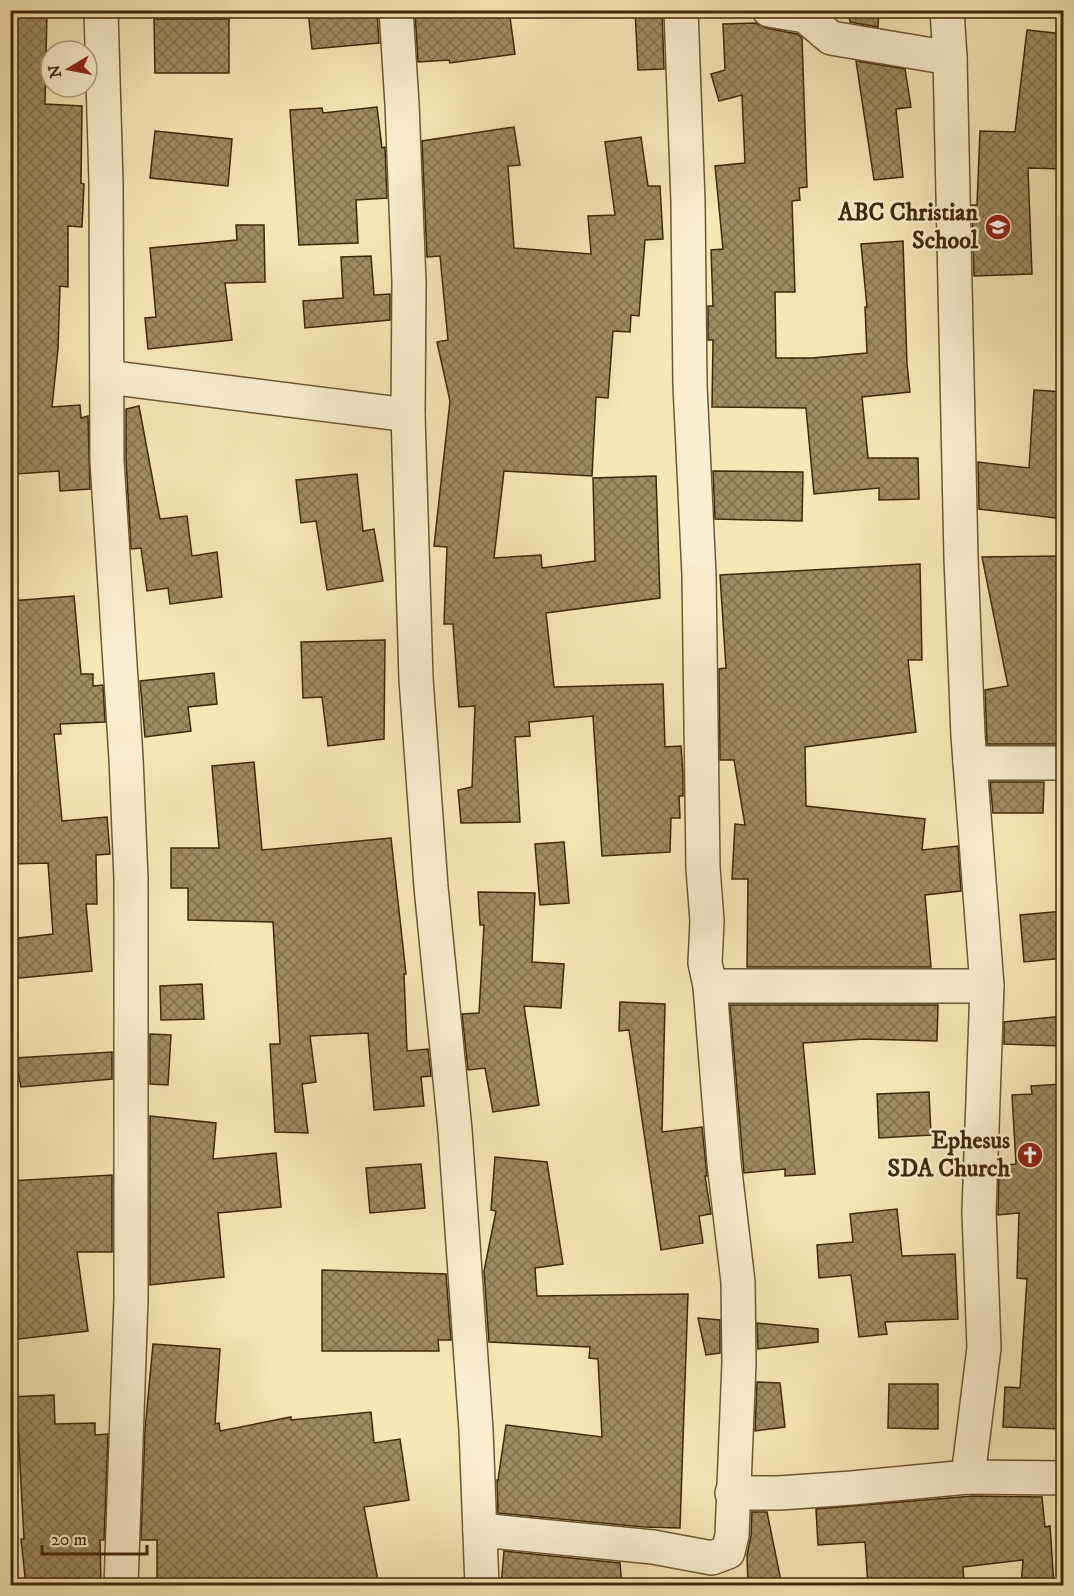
<svg xmlns="http://www.w3.org/2000/svg" width="1074" height="1596" font-family="'IM FELL DW Pica',serif">
<style>
.building{fill:url(#building-cross-hatch);stroke:#3f2808;stroke-width:1.5}
.lines{fill:none;stroke-linecap:round;stroke-linejoin:round}
.street-casing{stroke:#6d5834;stroke-width:36}
.street{stroke:#faefd0;stroke-width:33}
.labels{text-anchor:middle;dominant-baseline:central;stroke-width:5;stroke-linejoin:round;paint-order:stroke}
.poi-label{font-size:24px;font-weight:bold;fill:#3f2808;stroke:#faefd0;text-anchor:end}
</style>
<defs>
<pattern id="building-cross-hatch" width="8" height="8" patternUnits="userSpaceOnUse" patternTransform="scale(1.5)"><rect width="8" height="8" fill="#9f8b62"/><path d="M0 0l8 8M0 8l8-8" fill="none" stroke="#83724f"/></pattern>
</defs>
<rect width="100%" height="100%" fill="#f7e7b6"/>
<filter id="stains"><feTurbulence type="fractalNoise" baseFrequency=".00333" numOctaves="4"/><feColorMatrix values="0 0 0 0 .2 0 0 0 0 .09 0 0 0 0 .02 0 0 0 .5 -.17"/></filter>
<radialGradient id="worn" r=".72"><stop offset=".6" stop-color="#630" stop-opacity="0"/><stop offset="1" stop-color="#630" stop-opacity=".3"/></radialGradient>
<g class="building">
<polygon points="10,10 47,10 45,104 82,106 81,183 84,184 82,227 68,226 68,287 60,286 58,349 52,407 80,405 81,418 88,416 90,489 60,491 59,471 16,474 13,435 10,436 10,356 14,356 17,217 10,217"/>
<polygon points="308,10 377,10 379,43 312,49"/>
<polygon points="470,10 470,13 509,10 515,54 450,63 449,60 418,62 415,13"/>
<polygon points="635,10 662,10 664,69 638,70"/>
<polygon points="848,10 879,10 878,27 850,22"/>
<polygon points="154,19 229,19 229,73 155,73"/>
<polygon points="756,23 766,28 797,34 802,38 807,187 799,188 800,200 792,201 795,292 775,292 776,358 812,358 867,353 865,307 867,307 861,244 903,241 907,364 910,392 862,397 868,458 918,458 919,499 879,500 879,488 814,494 806,408 712,407 713,340 708,340 708,306 713,306 711,250 723,249 715,166 745,163 742,95 719,101 711,74 725,70 723,24"/>
<polygon points="1027,30 1064,34 1064,169 1028,168 1032,274 974,276 972,205 977,205 980,131 1015,132"/>
<polygon points="856,61 905,69 911,107 896,109 903,177 874,180"/>
<polygon points="377,107 382,148 385,147 387,198 356,200 358,243 299,245 290,110 322,108 323,113"/>
<polygon points="514,127 520,165 508,166 514,248 591,254 588,216 615,215 605,142 641,137 648,186 660,186 663,239 645,240 639,316 631,315 630,332 613,331 608,398 596,397 592,476 504,471 494,558 541,555 542,568 595,561 593,478 656,476 660,598 546,613 554,687 663,684 665,747 681,746 683,775 683,796 679,796 680,818 671,818 670,852 602,856 593,716 529,722 530,736 515,737 520,822 461,823 458,790 472,787 475,706 459,707 453,624 444,624 447,547 434,546 450,401 437,342 448,340 440,256 427,257 422,141"/>
<polygon points="155,131 232,139 228,186 150,178"/>
<polygon points="236,225 264,225 265,282 225,283 232,340 148,349 145,318 156,317 150,248 237,240"/>
<polygon points="371,256 374,295 390,294 390,320 305,328 303,301 343,298 341,257"/>
<polygon points="1034,390 1064,392 1064,519 979,509 978,462 1029,468"/>
<polygon points="139,406 160,519 187,516 192,556 217,552 222,597 170,604 168,588 147,591 141,548 131,549 126,460 126,409"/>
<polygon points="713,471 803,472 802,521 715,519"/>
<polygon points="357,474 363,531 374,529 383,581 327,590 316,521 301,523 296,480"/>
<polygon points="1064,556 1064,744 987,744 985,690 1008,686 982,557"/>
<polygon points="920,564 922,660 908,660 916,732 805,747 806,806 925,819 922,850 958,846 961,891 925,895 931,967 747,967 748,879 732,879 735,824 745,825 734,760 720,760 719,669 726,668 720,575"/>
<polygon points="74,596 81,674 93,674 93,686 103,685 105,722 60,724 61,734 54,734 62,821 107,817 110,854 96,855 97,904 86,904 92,971 10,979 10,939 53,934 48,863 10,864 10,601"/>
<polygon points="385,640 384,739 328,746 322,697 303,698 301,642"/>
<polygon points="214,673 217,704 188,707 191,731 145,737 140,681"/>
<polygon points="254,762 262,850 391,838 406,974 404,974 407,1051 428,1049 431,1076 421,1077 424,1106 374,1110 368,1033 310,1036 316,1082 302,1084 308,1133 275,1132 270,1044 280,1044 273,922 188,920 188,888 171,888 171,848 219,848 212,766"/>
<polygon points="990,782 1044,782 1043,813 993,813"/>
<polygon points="564,842 569,903 540,905 535,844"/>
<polygon points="478,892 535,893 532,962 564,964 561,1008 524,1006 539,1105 493,1112 485,1068 468,1070 462,1014 479,1013 484,925 480,925"/>
<polygon points="1064,911 1064,958 1024,962 1020,915"/>
<polygon points="202,984 204,1019 161,1020 160,986"/>
<polygon points="620,1002 665,1004 662,1132 702,1127 707,1176 705,1176 711,1214 699,1216 703,1243 661,1250 629,1030 619,1031"/>
<polygon points="730,1005 938,1005 937,1041 864,1039 803,1043 815,1174 785,1176 785,1169 744,1173"/>
<polygon points="1064,1016 1064,1046 1004,1044 1004,1022"/>
<polygon points="150,1034 171,1035 168,1085 150,1084"/>
<polygon points="112,1052 112,1079 21,1087 15,1058"/>
<polygon points="1064,1084 1064,1337 1060,1389 1064,1389 1064,1429 1003,1427 1005,1387 1020,1388 1027,1279 1017,1278 1019,1213 998,1215 999,1166 1016,1164 1012,1095 1032,1094 1031,1086"/>
<polygon points="929,1092 931,1135 879,1138 877,1094"/>
<polygon points="150,1116 216,1123 213,1159 276,1153 281,1207 218,1213 224,1277 150,1285"/>
<polygon points="495,1157 547,1162 563,1264 535,1268 537,1296 688,1294 680,1528 643,1527 498,1513 497,1480 498,1480 506,1425 602,1437 598,1359 589,1358 590,1347 489,1342 484,1271 496,1211 491,1210"/>
<polygon points="421,1164 425,1208 370,1213 366,1168"/>
<polygon points="112,1175 112,1252 77,1252 88,1331 10,1340 10,1181"/>
<polygon points="897,1209 902,1256 955,1254 958,1319 885,1322 887,1334 859,1337 851,1275 819,1278 817,1245 853,1242 850,1214"/>
<polygon points="322,1270 446,1274 451,1340 438,1340 439,1351 322,1351"/>
<polygon points="698,1318 720,1320 720,1353 706,1355"/>
<polygon points="757,1323 818,1329 818,1342 758,1349"/>
<polygon points="153,1344 220,1349 215,1424 219,1423 220,1431 291,1417 291,1420 371,1412 374,1443 400,1439 409,1500 364,1507 379,1586 157,1584 157,1540 141,1540 145,1430"/>
<polygon points="757,1382 780,1383 785,1427 755,1431"/>
<polygon points="889,1384 938,1384 938,1429 888,1428"/>
<polygon points="54,1395 55,1424 95,1423 95,1435 108,1434 104,1540 100,1540 101,1584 98,1584 98,1586 26,1586 21,1539 24,1539 18,1427 10,1427 10,1397"/>
<polygon points="973,1496 1042,1497 1045,1527 1050,1526 1054,1586 1021,1586 1023,1560 963,1567 964,1586 868,1586 865,1542 818,1545 816,1509"/>
<polygon points="752,1512 767,1512 782,1586 748,1586 747,1555 751,1536"/>
<polygon points="504,1551 620,1563 622,1586 501,1586"/>
</g>
<g class="lines">
<defs>
<g id="street">
<polyline points="101,10 106,183 107,461 126,758 131,879 131,1299 121,1586"/>
<polyline points="396,10 402,104 409,282 408,415 416,679 431,887 455,1130 476,1430 482,1586"/>
<polyline points="769,10 805,16 831,38 950,58"/>
<polyline points="947,10 950,58 961,558 968,736 987,986 979,1212 984,1348 968,1477"/>
<polyline points="107,377 408,415"/>
<polyline points="970,763 1064,763"/>
<polyline points="710,986 987,986"/>
<polyline points="732,1493 779,1493 852,1488 968,1477 1064,1478"/>
<polyline points="480,1530 653,1547 712,1558 728,1552 732,1535 739,1363 738,1282 724,1163 710,986 705,963 707,921 703,868 699,575 690,385 688,202 681,10"/>
</g>
</defs>
<use href="#street" class="street-casing"/>
<use href="#street" class="street"/>
</g>
<defs>
<symbol id="school-disc" viewBox="-11 -11 22 22"><circle r="9.5" fill="#8f2418" stroke="#faefd0"/><path d="M0-5L7-2L0 1L-7-2ZM-4 1L0 2.5L4 1V4Q0 6-4 4Z" fill="#fff"/></symbol>
<symbol id="church-disc" viewBox="-11 -11 22 22"><circle r="9.5" fill="#8f2418" stroke="#faefd0"/><path d="M-1.2-6h2.4v3.5h3.3v2.4h-3.3V6h-2.4V-.1h-3.3v-2.4h3.3Z" fill="#fff"/></symbol>
</defs>
<g fill-rule="evenodd">
<use href="#school-disc" x="983" y="212" width="30" height="30"/>
<use href="#church-disc" x="1015" y="1140" width="30" height="30"/>
</g>
<g class="labels">
<g class="poi-label">
<text x="978" y="213">ABC Christian<tspan x="978" dy="28">School</tspan></text>
<text x="1010" y="1141">Ephesus<tspan x="1010" dy="28">SDA Church</tspan></text>
</g>
</g>
<rect width="1074" height="1596" fill="none" stroke="#f7e7b6" stroke-width="36"/>
<rect x="12" y="12" width="1050" height="1572" fill="none" stroke="#3f2808" stroke-width="3"/>
<rect x="18" y="18" width="1038" height="1560" fill="none" stroke="#3f2808" stroke-width="1.5"/>
<g transform="translate(69 69) rotate(260)"><circle r="28" fill="#faefd0" stroke="#af9f80" stroke-width="1.5"/>
<path d="M0-4.5L10 22L0 15L-10 22Z" fill="#8f2418"/>
<text y="-9" font-size="16" font-weight="bold" text-anchor="middle" fill="#3f2808">N</text>
</g>
<path d="M42 1545v9h105v-9" fill="none" stroke="#3f2808" stroke-width="3"/>
<text x="51" y="1545" font-size="18" fill="#3f2808" stroke="#faefd0" stroke-width="4.5" paint-order="stroke">20 m</text>
<rect width="100%" height="100%" filter="url(#stains)"/>
<rect width="100%" height="100%" fill="url(#worn)"/>
</svg>
